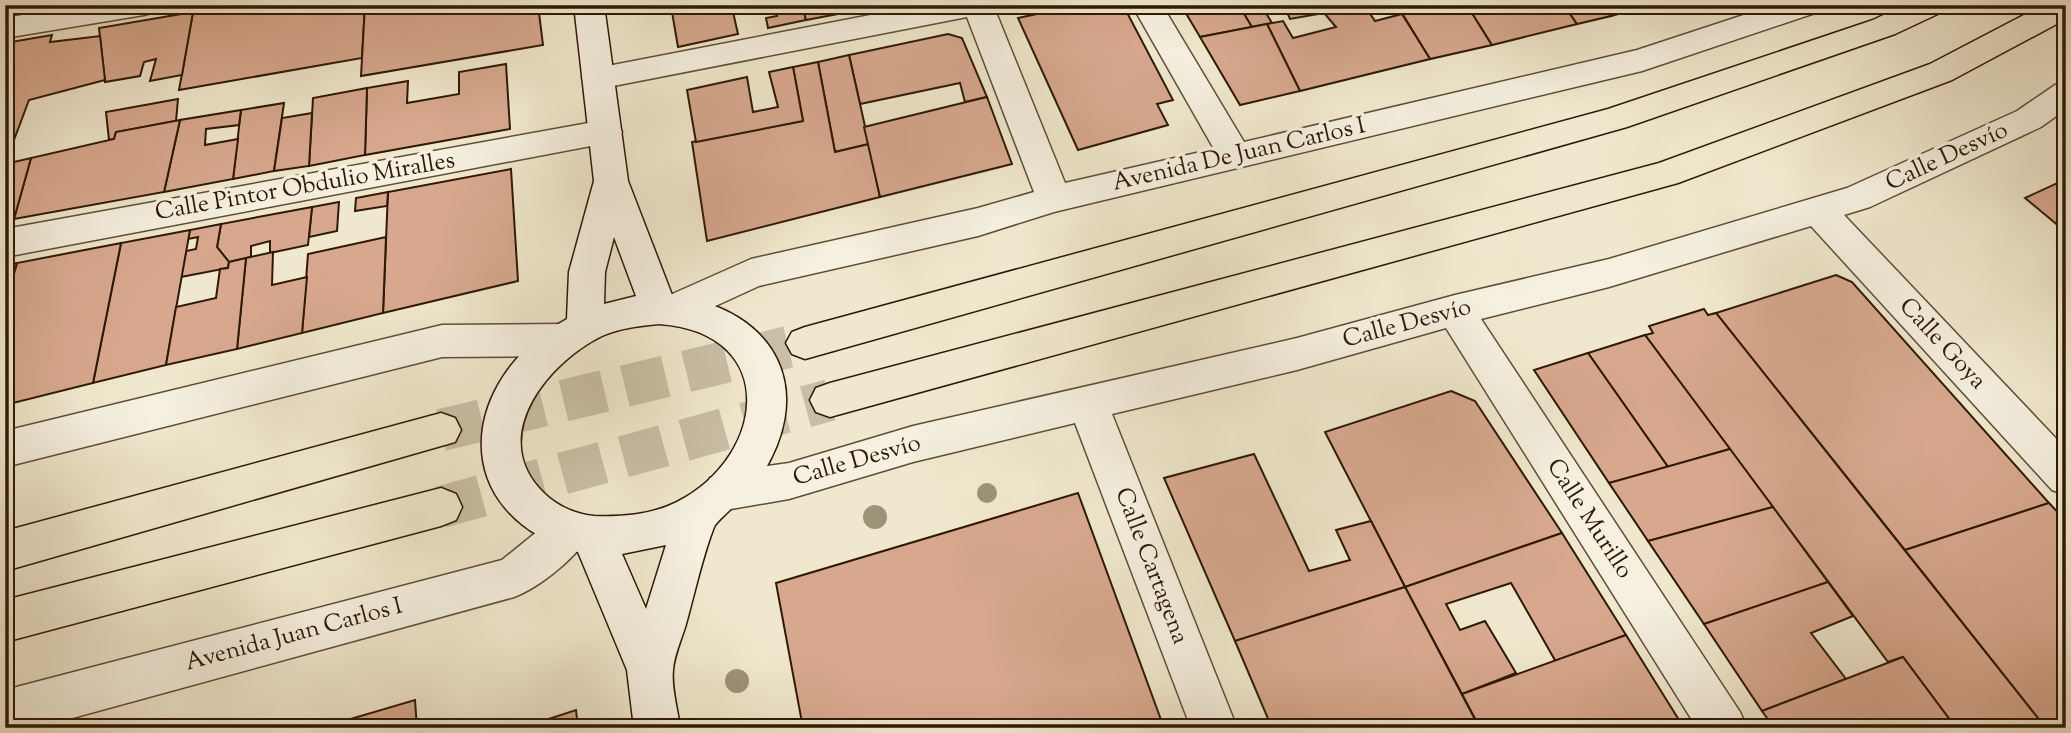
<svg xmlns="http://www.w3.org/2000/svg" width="2071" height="733" font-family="'Sorts Mill Goudy',serif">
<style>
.building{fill:#d7a88e;stroke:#2e1905;stroke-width:2}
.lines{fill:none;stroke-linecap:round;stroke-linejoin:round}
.primary-tunnel{stroke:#c9bfa6;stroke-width:42;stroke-dasharray:42 21;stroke-linecap:butt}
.street-casing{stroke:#5e4d37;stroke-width:3}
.secondary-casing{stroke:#2e1905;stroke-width:3}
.primary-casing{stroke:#2e1905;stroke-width:3}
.street{fill:#f5f0df;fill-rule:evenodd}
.secondary{fill:#f5f0df;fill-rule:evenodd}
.primary{fill:#f0e8ce;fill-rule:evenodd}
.tree{fill:#9c9378}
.labels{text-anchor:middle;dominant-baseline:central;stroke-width:7;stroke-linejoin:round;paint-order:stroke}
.street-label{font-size:24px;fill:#2e1905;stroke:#f5f0df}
</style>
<rect width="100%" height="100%" fill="#f0e8ce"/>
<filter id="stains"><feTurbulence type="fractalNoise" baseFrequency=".00286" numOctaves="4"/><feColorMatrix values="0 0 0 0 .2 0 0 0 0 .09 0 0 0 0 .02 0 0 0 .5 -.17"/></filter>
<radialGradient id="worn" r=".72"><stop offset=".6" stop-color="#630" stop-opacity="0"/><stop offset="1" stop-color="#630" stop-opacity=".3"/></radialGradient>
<g class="building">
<polygon points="5,5 47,5 5,12"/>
<polygon points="231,5 365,5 362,58 179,90 193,12"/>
<polygon points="365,5 538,5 543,45 361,76"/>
<polygon points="671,5 706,5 672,12"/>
<polygon points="706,5 770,5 733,12 738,34 678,47 672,12"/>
<polygon points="775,5 802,5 806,20 768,28 766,18 777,16"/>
<polygon points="802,5 853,5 854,11 806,20"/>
<polygon points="1079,5 1123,5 1173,100 1157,104 1168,125 1078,150 1018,18"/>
<polygon points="1181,5 1239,5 1252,27 1200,37"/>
<polygon points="1239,5 1261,5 1272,23 1252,27"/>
<polygon points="1296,5 1337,5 1341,10 1290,19 1286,10 1298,8"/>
<polygon points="1397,5 1467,5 1492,45 1430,59"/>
<polygon points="1467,5 1564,5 1577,24 1492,45"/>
<polygon points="1564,5 1603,5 1611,16 1577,24"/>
<polygon points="1603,5 1650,5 1611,16"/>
<polygon points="1365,6 1375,21 1402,14 1430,59 1300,91 1267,24 1283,21 1293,38 1336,27 1324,13"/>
<polygon points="193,12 182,75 150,81 156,59 144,62 140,76 105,82 99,28"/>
<polygon points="1267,24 1300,91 1240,105 1200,37"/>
<polygon points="948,34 962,38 987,97 965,102 960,83 860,104 849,55"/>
<polygon points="52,35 50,42 100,36 105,80 29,100 5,164 5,43"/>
<polygon points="849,55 869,144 835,152 818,62"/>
<polygon points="818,62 835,152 869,144 880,197 707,241 692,142 803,121 793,67"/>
<polygon points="506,64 510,129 365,155 367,88 408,81 407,103 459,94 459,72"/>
<polygon points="793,67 803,121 696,142 687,90 747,77 753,112 778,107 769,72"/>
<polygon points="367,88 365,155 309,166 313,98"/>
<polygon points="987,97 1012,164 880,197 864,127"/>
<polygon points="178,99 176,121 116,132 114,139 109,140 106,112"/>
<polygon points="284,103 274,171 233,179 241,110"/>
<polygon points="241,110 239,125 206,129 205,145 238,139 233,179 164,192 180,120"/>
<polygon points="312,113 309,166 274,171 282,118"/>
<polygon points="180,120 164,192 14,219 31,158 114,139 116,132"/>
<polygon points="31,158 14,219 5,221 5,164"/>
<polygon points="511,169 518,281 383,313 388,192"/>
<polygon points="2066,179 2066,232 2025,198"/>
<polygon points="388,192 387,206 355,211 356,198"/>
<polygon points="339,202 337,231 309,237 312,207"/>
<polygon points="312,207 308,245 270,253 270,241 251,246 251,257 229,262 217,247 221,224"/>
<polygon points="221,224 217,247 229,262 228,268 181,277 186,251 196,249 198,237 188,239 190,230"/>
<polygon points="190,230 166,365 93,383 121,243"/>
<polygon points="386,237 383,313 302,333 308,254"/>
<polygon points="121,243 93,383 5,405 5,304 17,263"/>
<polygon points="273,252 272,285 307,277 302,333 237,349 246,258"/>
<polygon points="246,258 237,349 166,365 176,307 216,298 220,269 228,268 229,262"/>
<polygon points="17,263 5,304 5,265"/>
<polygon points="1836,275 1852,282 2049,503 1905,550 1716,313"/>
<polygon points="1704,309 1708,315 1716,313 2046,728 1956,728 1903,657 1888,662 1645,335 1653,333 1649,326"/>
<polygon points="1645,335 1730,449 1668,467 1588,353"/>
<polygon points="1588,353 1668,467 1609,483 1534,370"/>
<polygon points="1451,391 1475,401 1562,533 1405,587 1325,432"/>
<polygon points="1730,449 1773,507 1648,541 1609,483"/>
<polygon points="1254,454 1309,571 1350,560 1336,530 1371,521 1405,587 1235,641 1164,478"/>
<polygon points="1078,493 1164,728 803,728 776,583"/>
<polygon points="2049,503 2066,521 2066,728 2046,728 1905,550"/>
<polygon points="1773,507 1828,582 1704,624 1648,541"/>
<polygon points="1562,533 1626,635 1556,662 1511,583 1446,604 1460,630 1485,621 1516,673 1462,694 1405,587"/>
<polygon points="1828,582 1853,616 1811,633 1846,679 1762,711 1704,624"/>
<polygon points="1405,587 1478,725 1470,728 1272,728 1235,641"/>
<polygon points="1626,635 1684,728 1480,728 1462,694"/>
<polygon points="1903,657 1956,728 1774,728 1762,711"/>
<polygon points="415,700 417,728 320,728"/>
<polygon points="576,710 578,728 521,728"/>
</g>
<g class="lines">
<g class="primary-tunnel">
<polyline points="441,430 805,343"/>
<polyline points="441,507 830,400"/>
</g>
<defs>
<g id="street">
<polygon points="80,5 159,5 155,12 144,15 5,38 5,18"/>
<polygon points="922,5 993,5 1065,183 1214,149 1132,5 1162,5 1244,142 1637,50 1774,5 1822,5 1818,12 1642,71 1054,212 978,236 759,286 674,325 661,321 655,310 661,299 751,259 978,208 1034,192 967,17 598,89 587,86 582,78 587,70"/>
<polygon points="2066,82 2066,109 2041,127 1870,207 1844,215 2066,449 2066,495 2052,490 1811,226 1609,287 1481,319 1740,712 1747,728 1697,728 1446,328 1297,370 1112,414 1237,728 1191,728 1075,423 913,462 789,499 725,510 710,504 704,491 710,478 725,472 789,463 913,426 1297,338 1455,295 1609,259 1847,188 2017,111 2055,85"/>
<polygon points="605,120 617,123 622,132 617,141 5,257 5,229"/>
<polygon points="562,324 575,329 581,340 575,351 562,356 442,357 5,467 5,431 442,325"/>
<path d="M 570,512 L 585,517 L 591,531 C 580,555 539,588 514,597 L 36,728 L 5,728 L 5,690 L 502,560 L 555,517 Z"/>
</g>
<path id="secondary" d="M 574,5 L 604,5 L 628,181 L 672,295 C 778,310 819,392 757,482 C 749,494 716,521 714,527 C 702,558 695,592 686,624 C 682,638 674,655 673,670 C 671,688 678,710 680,728 L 634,728 L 627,670 L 578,552 C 445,513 458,379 567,319 L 569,272 L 594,181 ZM 614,237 L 636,296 L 604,304 L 605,272 ZM 659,324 C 786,333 764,466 668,506 C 646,515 618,517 594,516 C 573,514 553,504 539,488 C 490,433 549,362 602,336 C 620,328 640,326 659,324 ZM 666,545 L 646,609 L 622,554 Z"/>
<g id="primary">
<polygon points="1904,5 1946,5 1942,12 1895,34 1627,127 805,359 792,354 786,343 792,332 805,327 1608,109 1873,20"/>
<polygon points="2043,5 2066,5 2066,19 1952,80 1678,183 830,417 816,412 810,400 816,388 830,383 1659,163 1930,64"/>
<polygon points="441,413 455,418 461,430 455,442 5,571 5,531"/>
<polygon points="441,488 456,494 462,507 456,520 441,526 5,642 5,600"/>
</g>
</defs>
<use href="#street" class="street-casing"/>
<use href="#secondary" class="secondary-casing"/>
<use href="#primary" class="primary-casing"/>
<use href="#street" class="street"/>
<use href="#secondary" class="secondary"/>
<use href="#primary" class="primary"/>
</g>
<g class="tree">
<circle cx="987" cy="493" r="10"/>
<circle cx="875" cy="517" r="12"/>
<circle cx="737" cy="681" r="12"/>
</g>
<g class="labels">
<g class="street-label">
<text transform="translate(1239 155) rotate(-13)">Avenida De Juan Carlos I</text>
<text transform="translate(1947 157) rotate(-25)">Calle Desvío</text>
<text transform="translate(305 187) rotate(-10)">Calle Pintor Obdulio Miralles</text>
<text transform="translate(1407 324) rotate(-15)">Calle Desvío</text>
<text transform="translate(1942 344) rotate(47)">Calle Goya</text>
<text transform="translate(857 461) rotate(-16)">Calle Desvío</text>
<text transform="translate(1589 519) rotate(57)">Calle Murillo</text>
<text transform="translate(1151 566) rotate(69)">Calle Cartagena</text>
<text transform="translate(294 635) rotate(-15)">Avenida Juan Carlos I</text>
</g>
</g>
<rect width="2071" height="733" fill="none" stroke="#f0e8ce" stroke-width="28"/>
<rect x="7" y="7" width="2057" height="719" fill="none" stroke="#2e1905" stroke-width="3.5"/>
<rect x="14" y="14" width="2043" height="705" fill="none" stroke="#2e1905" stroke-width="2"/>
<rect width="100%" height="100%" filter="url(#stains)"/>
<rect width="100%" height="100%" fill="url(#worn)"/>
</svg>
